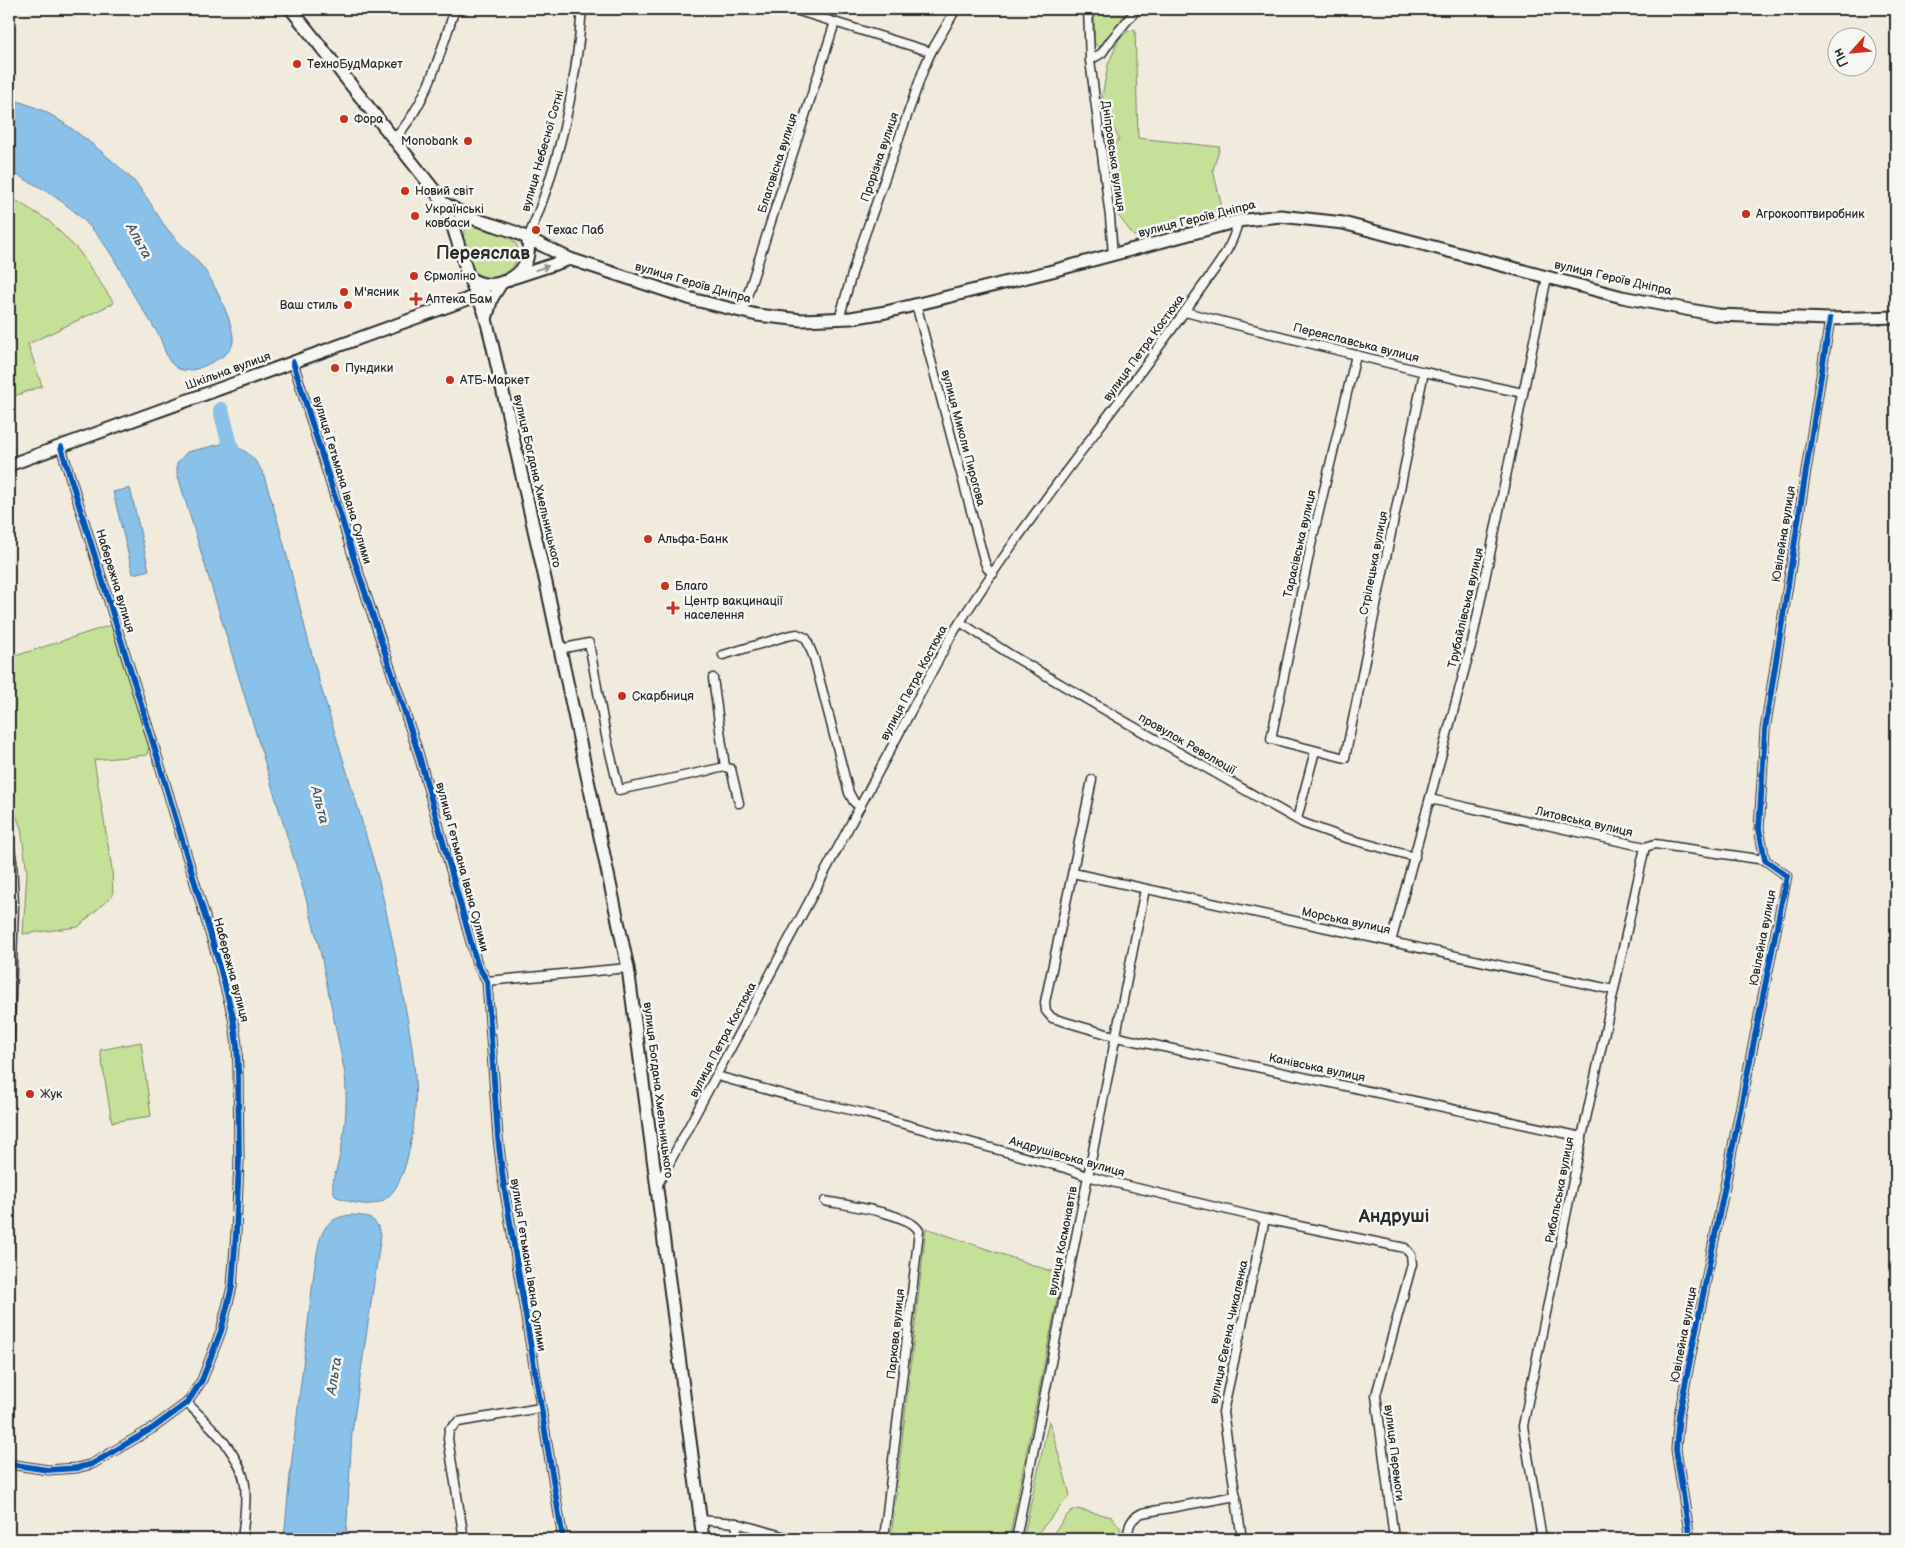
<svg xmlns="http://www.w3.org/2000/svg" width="1905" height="1548" font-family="'Balsamiq Sans',sans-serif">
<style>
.green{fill:#c5e198;stroke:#788662}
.water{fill:#8ac1e8;stroke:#64859c}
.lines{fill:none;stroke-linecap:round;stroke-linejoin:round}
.river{stroke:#8ac1e8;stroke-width:16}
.street-casing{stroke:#2b2b2b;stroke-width:11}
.secondary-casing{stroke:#2b2b2b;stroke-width:15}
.street{stroke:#f6f6f2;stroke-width:8}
.secondary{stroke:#f6f6f2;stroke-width:11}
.cycleway-casing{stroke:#f6f6f2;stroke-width:9}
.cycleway{stroke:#0057b8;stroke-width:6}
.oneway{fill:#90908e}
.poi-dot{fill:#c8321e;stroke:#f6f6f2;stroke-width:2}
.labels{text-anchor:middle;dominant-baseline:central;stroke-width:5;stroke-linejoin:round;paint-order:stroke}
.poi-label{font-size:12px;fill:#2b2b2b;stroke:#f6f6f2;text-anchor:start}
.street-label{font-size:12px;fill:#2b2b2b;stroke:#f6f6f2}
.water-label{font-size:14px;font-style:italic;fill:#485864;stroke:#f6f6f2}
.district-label{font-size:18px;font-weight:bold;fill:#2b2b2b;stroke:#f6f6f2}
</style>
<rect width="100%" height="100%" fill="#f1ebde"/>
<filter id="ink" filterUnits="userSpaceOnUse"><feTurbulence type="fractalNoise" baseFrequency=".02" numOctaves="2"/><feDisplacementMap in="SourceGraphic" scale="10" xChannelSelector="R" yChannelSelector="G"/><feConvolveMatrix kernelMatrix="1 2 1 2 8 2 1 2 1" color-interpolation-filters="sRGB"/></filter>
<g filter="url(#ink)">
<g class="green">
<polygon points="1094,9 1134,9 1101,49 1094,43"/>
<polygon points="1135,29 1138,138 1220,147 1213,170 1224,216 1134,236 1117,214 1108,153 1119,139 1101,102 1108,65 1119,39 1127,32"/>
<polygon points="9,196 49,221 79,251 114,303 28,344 42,386 9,398"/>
<path d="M 475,226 C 486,229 502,232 511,239 C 531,254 506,278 489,279 C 469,280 449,226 475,226 Z"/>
<polygon points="111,625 149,747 147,755 94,760 112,869 113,895 78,927 23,934 27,873 21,828 9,797 9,658"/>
<polygon points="141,1042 151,1116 112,1122 100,1050"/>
<polygon points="926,1228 1062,1275 1009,1539 891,1539"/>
<polygon points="1049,1420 1070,1495 1033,1539 1023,1539"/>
<polygon points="1077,1509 1112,1517 1121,1529 1121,1539 1049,1539 1068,1514"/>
</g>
<g class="water">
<path d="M 9,98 C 20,102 33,106 44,111 C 72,126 108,156 131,178 C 146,193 155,213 168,230 C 179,244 193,255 204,269 C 214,283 235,325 233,342 C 232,352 220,358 212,362 C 203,367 190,373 179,369 C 165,363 165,346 158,334 C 151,321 142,309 134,296 C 122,273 110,248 92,229 C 70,203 39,186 9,171 Z"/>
<path d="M 221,444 C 241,444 254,456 263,473 C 286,542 300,614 320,684 C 336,738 354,792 369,846 C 383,891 392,938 401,984 C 413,1050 424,1096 406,1163 C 394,1203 377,1213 337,1197 C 330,1189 333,1180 336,1171 C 345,1138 348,1108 345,1074 L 320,950 L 308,905 L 177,473 L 177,463 L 187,452 Z"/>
<polygon points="130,488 149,570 133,574 113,492"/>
<path d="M 351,1215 C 367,1215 377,1218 381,1235 L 352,1432 L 346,1539 L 284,1539 L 290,1475 L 315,1264 C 320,1239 320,1218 351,1215 Z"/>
</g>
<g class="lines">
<polyline class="river" points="221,410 235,464"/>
<defs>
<g id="street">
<polyline points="792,9 931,52"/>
<polyline points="1088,9 1090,60 1110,217 1113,255"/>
<polyline points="1090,60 1102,53 1111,40 1137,9"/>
<path d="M 394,139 C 427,105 440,53 455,9"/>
<path d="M 528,238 C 559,166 576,87 582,9"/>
<polyline points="916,304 984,560 987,568 993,574"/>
<polyline points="742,312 835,22"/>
<polyline points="1185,312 1424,372 1523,393"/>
<polyline points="839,319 857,257 924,68 931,52 956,9"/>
<polyline points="1356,355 1311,545 1271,739 1345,758 1424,372"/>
<polyline points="293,362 355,562 418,752 477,964 487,981 498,1138 503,1180 563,1539"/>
<polyline points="960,622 1011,655 1122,720 1303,823 1339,836 1415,857"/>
<polyline points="560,649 589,643 606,736 619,790 725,767"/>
<polyline points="723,655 787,636 797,634 806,638 814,658 849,793 854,802 860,807"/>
<polyline points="713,678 725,767 731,769 739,803"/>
<polyline points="1092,780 1045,1002 1046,1011 1052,1018 1117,1037 1582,1137"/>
<polyline points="1430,799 1645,847 1655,844 1765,860"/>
<polyline points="1297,819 1315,751"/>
<polyline points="9,843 12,861 14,904 9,1056"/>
<polyline points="1073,873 1614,990"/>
<polyline points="1391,942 1472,642 1547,277"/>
<polyline points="487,981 628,968"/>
<polyline points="717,1076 797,1098 864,1113 951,1137 1065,1168 1087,1176 1265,1219 1405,1248 1411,1255 1412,1264 1376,1395 1394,1539"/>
<path d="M 657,1186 L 950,638 C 1011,540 1085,448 1153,355 C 1170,332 1186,310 1202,287 C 1217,266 1233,247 1238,221"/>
<path d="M 825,1201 C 844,1205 910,1213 919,1231 L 884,1539"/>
<path d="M 187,1403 C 208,1423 241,1454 245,1485 C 247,1502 244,1521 242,1539"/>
<polyline points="9,1464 48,1470 77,1468 92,1464 153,1428 187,1403 202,1380 221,1331 232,1287 236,1233 239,1160 238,1071 237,1045 233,1017 218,960 157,756 61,447"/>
<polyline points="700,1520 736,1523 793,1539"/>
<polyline points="736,1523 738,1539"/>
<polyline points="464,1539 448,1439 449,1430 458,1422 540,1408"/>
<polyline points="1016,1539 1145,889"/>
<path d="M 1128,1539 C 1128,1526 1130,1519 1142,1513 L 1236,1496"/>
<polyline points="1242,1539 1223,1412 1265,1219"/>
<polyline points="1542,1539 1523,1426 1582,1137 1645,847"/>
<polyline points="1690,1539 1676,1449 1679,1415 1787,876 1765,860 1759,829 1765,730 1830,319"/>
</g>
<g id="secondary">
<polyline points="291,9 438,195 453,227"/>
<polyline points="442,202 471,218"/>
<path d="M 528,238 C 528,243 529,249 528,254 C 525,274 503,287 484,284 C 478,283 474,281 469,278 L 453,227 L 459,220 L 471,218 L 494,225 L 515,232 L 570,259 L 695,300 L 757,315 L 802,320 L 851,318 L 886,312 L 1052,271 L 1238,221 L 1280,216 L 1343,223 L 1622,297 L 1717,315 L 1830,319 L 1896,317"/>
<polyline points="515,277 570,259"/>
<polyline points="469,278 484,311 491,339 546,583 628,968 703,1539"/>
<polyline points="486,319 492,298 502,282"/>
<polyline points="9,465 465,300 484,292"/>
</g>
</defs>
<use href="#street" class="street-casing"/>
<use href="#secondary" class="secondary-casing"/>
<use href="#street" class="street"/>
<use href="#secondary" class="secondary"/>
<defs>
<g id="cycleway">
<polyline points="293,362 355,562 418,752 477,964 487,981 498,1138 503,1180 563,1539"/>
<polyline points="9,1464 48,1470 77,1468 92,1464 153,1428 187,1403 202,1380 221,1331 232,1287 236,1233 239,1160 238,1071 237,1045 233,1017 218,960 157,756 61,447"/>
<polyline points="1690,1539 1676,1449 1679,1415 1787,876 1765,860 1759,829 1765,730 1830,319"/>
</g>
</defs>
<use href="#cycleway" class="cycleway-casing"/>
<use href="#cycleway" class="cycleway"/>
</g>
<defs><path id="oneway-solid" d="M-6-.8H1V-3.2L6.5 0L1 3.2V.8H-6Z" transform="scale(1.25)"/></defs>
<use class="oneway" href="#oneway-solid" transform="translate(542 268) rotate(-17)"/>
</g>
<g class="poi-dot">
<circle cx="297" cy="64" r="5"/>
<circle cx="344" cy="119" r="5"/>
<circle cx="468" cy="141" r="5"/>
<circle cx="405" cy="191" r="5"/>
<circle cx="1746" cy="214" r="5"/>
<circle cx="415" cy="216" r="5"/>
<circle cx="536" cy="230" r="5"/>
<circle cx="414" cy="276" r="5"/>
<circle cx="344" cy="292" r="5"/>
<path d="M413.5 291.5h5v5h5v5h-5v5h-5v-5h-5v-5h5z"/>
<circle cx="348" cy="305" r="5"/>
<circle cx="335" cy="368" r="5"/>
<circle cx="450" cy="380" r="5"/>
<circle cx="648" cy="539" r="5"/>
<circle cx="665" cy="586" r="5"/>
<path d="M670.5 600.5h5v5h5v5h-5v5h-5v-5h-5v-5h5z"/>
<circle cx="622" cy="696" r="5"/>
<circle cx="30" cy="1094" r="5"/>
</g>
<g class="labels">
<g class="poi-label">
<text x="307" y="64">ТехноБудМаркет</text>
<text x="354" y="119">Фора</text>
<text x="458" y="141" text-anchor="end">Monobank</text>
<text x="415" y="191">Новий світ</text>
<text x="425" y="209">Українські<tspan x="425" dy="14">ковбаси</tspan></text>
<text x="1756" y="214">Агрокооптвиробник</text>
<text x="546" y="230">Техас Паб</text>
<text x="424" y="276">Єрмоліно</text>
<text x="354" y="292">М'ясник</text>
<text x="426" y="299">Аптека Бам</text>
<text x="338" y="305" text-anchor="end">Ваш стиль</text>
<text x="345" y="368">Пундики</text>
<text x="460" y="380">АТБ-Маркет</text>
<text x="658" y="539">Альфа-Банк</text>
<text x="675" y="586">Благо</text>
<text x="684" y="601">Центр вакцинації<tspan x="684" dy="14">населення</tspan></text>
<text x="632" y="696">Скарбниця</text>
<text x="40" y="1094">Жук</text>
</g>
<g class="street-label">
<text transform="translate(543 151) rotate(-74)">вулиця Небесної Сотні</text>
<text transform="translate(1113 156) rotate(82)">Дніпровська вулиця</text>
<text transform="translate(880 157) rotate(-71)">Прорізна вулиця</text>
<text transform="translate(778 163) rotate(-72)">Благовісна вулиця</text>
<text transform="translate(1197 219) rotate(-14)">вулиця Героїв Дніпра</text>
<text transform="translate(1613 278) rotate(13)">вулиця Героїв Дніпра</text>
<text transform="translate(693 283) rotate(16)">вулиця Героїв Дніпра</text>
<text transform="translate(1356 343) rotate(14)">Переяславська вулиця</text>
<text transform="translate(1144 348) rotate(-54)">вулиця Петра Костюка</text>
<text transform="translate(228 371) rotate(-20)">Шкільна вулиця</text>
<text transform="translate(963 438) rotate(75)">вулиця Миколи Пирогова</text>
<text transform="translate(342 480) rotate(73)">вулиця Гетьмана Івана Сулими</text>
<text transform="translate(537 481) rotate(77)">вулиця Богдана Хмельницького</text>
<text transform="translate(1784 534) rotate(-81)">Ювілейна вулиця</text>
<text transform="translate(1300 544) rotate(-77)">Тарасівська вулиця</text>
<text transform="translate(1374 563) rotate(-79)">Стрілецька вулиця</text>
<text transform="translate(115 581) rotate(73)">Набережна вулиця</text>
<text transform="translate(1466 608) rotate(-77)">Трубайлівська вулиця</text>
<text transform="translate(914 683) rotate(-62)">вулиця Петра Костюка</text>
<text transform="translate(1187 744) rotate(30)">провулок Революції</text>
<text transform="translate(1584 822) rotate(13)">Литовська вулиця</text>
<text transform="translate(462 867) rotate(75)">вулиця Гетьмана Івана Сулими</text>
<text transform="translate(1346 921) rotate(12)">Морська вулиця</text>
<text transform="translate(1763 938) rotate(-79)">Ювілейна вулиця</text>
<text transform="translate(231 970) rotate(75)">Набережна вулиця</text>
<text transform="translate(723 1040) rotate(-62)">вулиця Петра Костюка</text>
<text transform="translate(1317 1068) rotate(12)">Канівська вулиця</text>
<text transform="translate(658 1090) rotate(83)">вулиця Богдана Хмельницького</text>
<text transform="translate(1067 1157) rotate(16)">Андрушівська вулиця</text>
<text transform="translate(1560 1190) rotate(-79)">Рибальська вулиця</text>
<text transform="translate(1063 1241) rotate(-79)">вулиця Космонавтів</text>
<text transform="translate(528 1265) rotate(81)">вулиця Гетьмана Івана Сулими</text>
<text transform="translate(1229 1332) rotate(-78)">вулиця Євгена Чикаленка</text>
<text transform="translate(896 1334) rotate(-84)">Паркова вулиця</text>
<text transform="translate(1684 1335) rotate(-79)">Ювілейна вулиця</text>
<text transform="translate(1394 1453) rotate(83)">вулиця Перемоги</text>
</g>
<g class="water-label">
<text transform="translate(139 241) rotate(61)">Альта</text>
<text transform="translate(320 805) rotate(76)">Альта</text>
<text transform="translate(334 1376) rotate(-81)">Альта</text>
</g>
<g class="district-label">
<text x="483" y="253">Переяслав</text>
<text x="1394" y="1216">Андруші</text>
</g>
</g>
<rect width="1905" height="1548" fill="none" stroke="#f6f6f2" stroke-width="30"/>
<rect x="15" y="15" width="1875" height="1518" fill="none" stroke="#2b2b2b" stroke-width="2" filter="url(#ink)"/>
<g transform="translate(1852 52) rotate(243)"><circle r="24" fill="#f6f6f2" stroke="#a5a5a2"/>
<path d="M0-4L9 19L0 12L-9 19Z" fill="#c8321e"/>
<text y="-8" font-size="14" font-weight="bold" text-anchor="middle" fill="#2b2b2b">Пн</text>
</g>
</svg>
